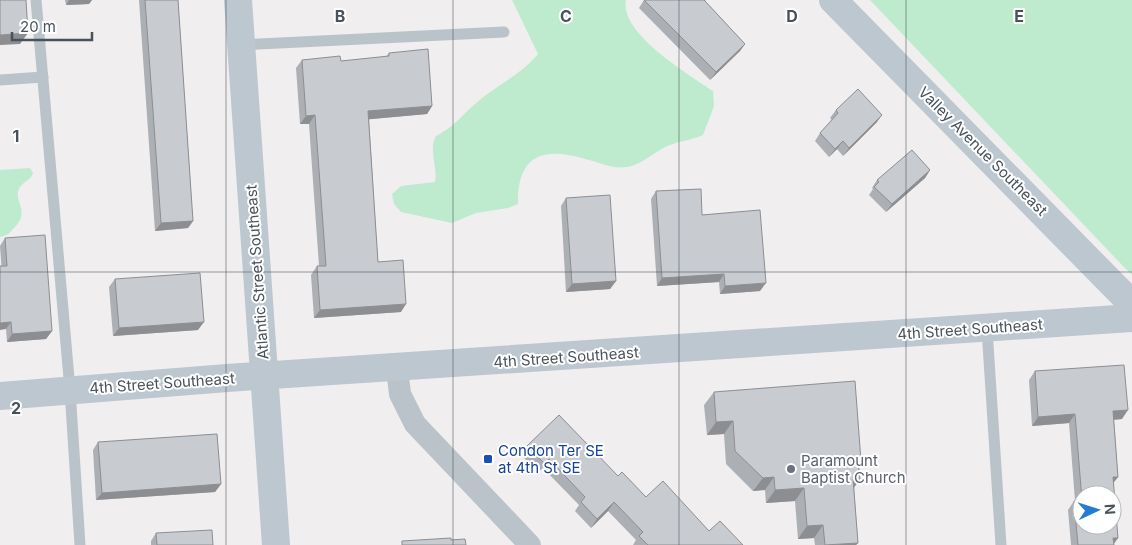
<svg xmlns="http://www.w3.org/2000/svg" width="1132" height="545" font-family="Inter,sans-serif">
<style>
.green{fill:#beebcd}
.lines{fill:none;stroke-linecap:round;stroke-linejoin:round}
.lane{stroke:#bac3ca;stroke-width:11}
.street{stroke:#bac3ca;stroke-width:22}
.secondary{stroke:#bcc7d0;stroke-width:28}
.wall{fill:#acafb3}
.shaded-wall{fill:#8c8e92}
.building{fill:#c8cbd0;stroke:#8c8e92}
.grid{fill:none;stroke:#47525a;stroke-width:1;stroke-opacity:0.55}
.transit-dot{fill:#1a4fb4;stroke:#fff;stroke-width:2}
.worship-dot{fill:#6b7280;stroke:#fff;stroke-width:2}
.labels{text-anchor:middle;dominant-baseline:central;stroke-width:4;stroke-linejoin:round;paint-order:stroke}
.street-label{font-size:15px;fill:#47525a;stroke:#fff}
.transit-label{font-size:15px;fill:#164399;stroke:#fff;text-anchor:start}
.worship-label{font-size:15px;fill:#5b616d;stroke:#fff;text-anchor:start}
.grid-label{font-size:16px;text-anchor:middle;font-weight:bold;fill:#47525a;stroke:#fff;stroke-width:4;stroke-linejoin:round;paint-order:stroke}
</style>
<rect width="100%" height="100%" fill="#f0eeee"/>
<g class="green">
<path d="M 512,0 L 626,0 C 619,33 688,74 713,91 L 714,106 L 703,135 C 692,140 680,141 670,145 C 656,150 641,166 626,167 C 612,169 601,163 589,160 C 545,146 517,153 518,204 L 508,208 L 476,213 L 452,223 L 401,212 L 394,204 L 392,194 L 401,186 L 435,182 C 438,167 428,150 436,136 C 455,126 459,118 475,104 C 495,86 521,75 538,54 Z"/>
<polygon points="870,0 1132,0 1132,275 1122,265"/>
<path d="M 30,168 L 33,173 C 31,180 24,181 20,187 C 11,201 33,211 13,229 C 9,234 6,236 0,237 L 0,170 Z"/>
</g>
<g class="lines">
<g class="lane">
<polyline points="36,0 70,390 80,545"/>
<polyline points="241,45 504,32"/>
<polyline points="0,80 43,77"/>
<polyline points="987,329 1001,545"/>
</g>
<polyline class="street" points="397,368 400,394 415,424 530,545"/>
<g class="secondary">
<polyline points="238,0 276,545"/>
<polyline points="833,0 1132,304"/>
<polyline points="0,396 227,378 1132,318"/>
</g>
</g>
<g class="wall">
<polygon points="65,0 92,0 89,4 66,5"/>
<polygon points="139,0 178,0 193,221 188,228 155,231"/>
<polygon points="644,0 706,0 705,1 745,44 740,51 710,80 639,8"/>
<polygon points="389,53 432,106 427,114 369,119 378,262 401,312 314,318 311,275 317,266 319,266 309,124 300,124 296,68 302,60 341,61 386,57"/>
<polygon points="836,110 877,122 843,156 837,149 829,157 815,141 820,133 832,120 830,118"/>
<polygon points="930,170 925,178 886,212 869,195 873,189 872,188 877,180"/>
<polygon points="656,191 702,215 760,291 720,294 719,282 657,286 651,199"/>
<polygon points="566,198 616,281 610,289 566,292 561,206"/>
<polygon points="5,238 52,331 46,339 7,342 0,246"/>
<polygon points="115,279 198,330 113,336 109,287"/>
<polygon points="1035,371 1122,419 1114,420 1118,477 1113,483 1118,538 1114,543 1114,545 1071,545 1068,510 1074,501 1075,501 1069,423 1032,426 1029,380"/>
<polygon points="714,392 859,465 860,479 854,487 858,543 856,545 815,545 814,538 798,539 795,501 766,503 765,490 753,491 726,464 724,434 707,435 704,405"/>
<polygon points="98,442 221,484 215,492 96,500 93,450"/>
<polygon points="527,446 618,476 646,497 709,531 743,545 633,545 636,540 608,511 591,528 575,511 579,505 543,468 538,472 521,455"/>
<polygon points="156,533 213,545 151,545 151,541"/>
</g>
<g class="shaded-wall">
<polygon points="69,0 92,0 89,4 66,5"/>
<polygon points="28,33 20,44 0,45 0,35"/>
<polygon points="745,44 740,51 710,80 716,72"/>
<polygon points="432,106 427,114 362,120 368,111"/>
<polygon points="315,115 309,124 300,124 306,116"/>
<polygon points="882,115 877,122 843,156 849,148"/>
<polygon points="843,141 837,149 829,157 835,149"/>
<polygon points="930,170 925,178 886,212 892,204"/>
<polygon points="193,221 188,228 155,231 161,223"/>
<polygon points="724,274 719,282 657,286 662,278"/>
<polygon points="616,281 610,289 566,292 572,284"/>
<polygon points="766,283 760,291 720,294 725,286"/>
<polygon points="406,304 401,312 314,318 320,310"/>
<polygon points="11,322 6,329 0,330 0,323"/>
<polygon points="204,322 198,330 113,336 119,328"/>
<polygon points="52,331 46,339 7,342 12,334"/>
<polygon points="1128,410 1122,419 1107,420 1113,411"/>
<polygon points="1075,414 1069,423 1032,426 1038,417"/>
<polygon points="733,421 724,434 707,435 716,422"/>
<polygon points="774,477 765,490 753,491 763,478"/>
<polygon points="1113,477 1118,477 1111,486"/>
<polygon points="853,479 860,479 851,492"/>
<polygon points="221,484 215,492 96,500 102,493"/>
<polygon points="804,488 795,501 766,503 775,490"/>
<polygon points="614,502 608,511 591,528 597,519"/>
<polygon points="823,525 814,538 798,539 807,526"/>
<polygon points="1113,538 1118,538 1113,545"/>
<polygon points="858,543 856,545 825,545"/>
</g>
<g class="building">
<polygon points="0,0 26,0 28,33 0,35"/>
<polygon points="145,0 178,0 193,221 161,223"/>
<polygon points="644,0 704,0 745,44 716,72"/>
<polygon points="428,49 432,106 368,111 378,262 403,260 406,304 320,310 317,266 326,266 315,115 306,116 302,60 340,56 341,61 389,56 389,53"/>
<polygon points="858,89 882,115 849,148 843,141 835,149 820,133 838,113 836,110"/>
<polygon points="912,150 930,170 892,204 874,187 879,182 877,180"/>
<polygon points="701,189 702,215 760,210 766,283 725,286 724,274 662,278 656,191"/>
<polygon points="610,195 616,281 572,284 566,198"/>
<polygon points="45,235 52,331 12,334 11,322 0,323 0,266 7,266 5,238"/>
<polygon points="200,273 204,322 119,328 115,279"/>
<polygon points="1124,365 1128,410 1113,411 1118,477 1113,477 1118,538 1113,538 1114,545 1078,545 1074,501 1082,501 1082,525 1112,525 1112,495 1082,495 1082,500 1075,414 1038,417 1035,371"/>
<polygon points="855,381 861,461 858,461 860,479 853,479 858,543 825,545 823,525 807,526 804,488 775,490 774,477 763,478 735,451 733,421 716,422 714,392"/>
<polygon points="559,415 618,476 622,472 646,497 663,481 709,531 720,521 743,545 648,545 639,536 643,532 614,502 597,519 581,502 585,497 549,459 545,464 527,446"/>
<polygon points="217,434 221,484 102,493 98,442"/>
<polygon points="212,530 213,545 157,545 156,533"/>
<polygon points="451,538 451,540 465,539 466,545 402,545 402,541"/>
</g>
<path class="grid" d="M 226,0 L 226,545M 453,0 L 453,545M 679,0 L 679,545M 906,0 L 906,545M 0,272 L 1132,272"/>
<rect class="transit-dot" x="483" y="454" width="10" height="10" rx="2.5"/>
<circle class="worship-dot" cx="791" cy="469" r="5"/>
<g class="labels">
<g class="street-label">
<text transform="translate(983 151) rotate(45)">Valley Avenue Southeast</text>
<text transform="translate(257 272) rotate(-94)">Atlantic Street Southeast</text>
<text transform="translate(970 329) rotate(-4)">4th Street Southeast</text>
<text transform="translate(566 357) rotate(-4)">4th Street Southeast</text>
<text transform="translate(162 383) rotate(-4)">4th Street Southeast</text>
</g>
<g class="transit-label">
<text x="498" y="450">Condon Ter SE<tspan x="498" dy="17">at 4th St SE</tspan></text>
</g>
<g class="worship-label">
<text x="801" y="460">Paramount<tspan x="801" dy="17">Baptist Church</tspan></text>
</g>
</g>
<g class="grid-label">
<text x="340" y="22">B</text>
<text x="566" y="22">C</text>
<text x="792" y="22">D</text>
<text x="1019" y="22">E</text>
<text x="16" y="142">1</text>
<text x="16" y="414">2</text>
</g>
<g transform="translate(1097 510) rotate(86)"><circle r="24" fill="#ffffff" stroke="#b5babd"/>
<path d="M0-4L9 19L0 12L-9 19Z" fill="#257cd2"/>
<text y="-8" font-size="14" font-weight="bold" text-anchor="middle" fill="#47525a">N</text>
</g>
<path d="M12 32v8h80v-8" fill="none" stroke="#47525a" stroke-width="2.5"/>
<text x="20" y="32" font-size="15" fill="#47525a" stroke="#ffffff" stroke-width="4" paint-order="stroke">20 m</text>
</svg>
